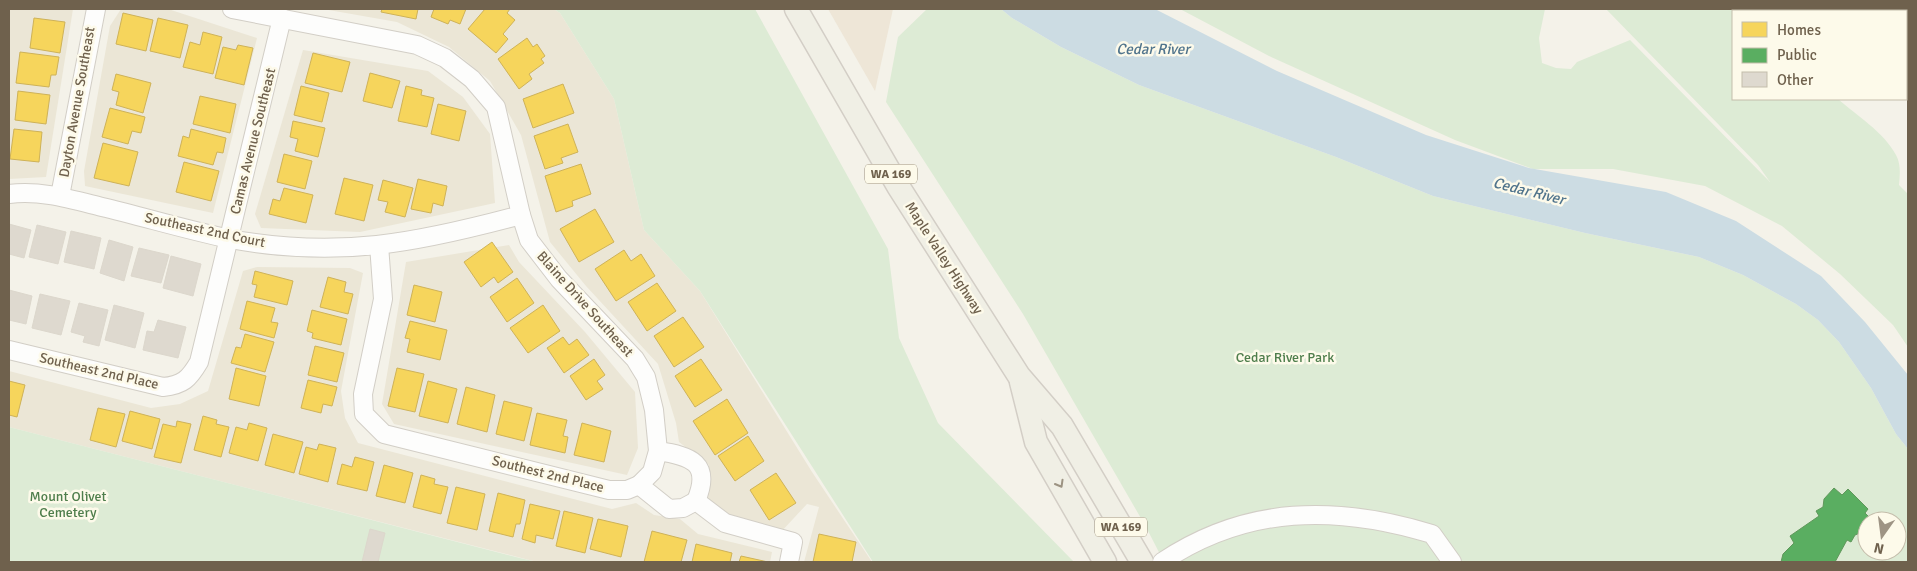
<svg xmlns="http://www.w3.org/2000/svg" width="1917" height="571" font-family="Signika,sans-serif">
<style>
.residential{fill:#ebe6d6}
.commercial{fill:#eee6d7}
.green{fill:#ddebd5;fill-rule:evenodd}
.water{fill:#ccdce3}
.homes{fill:#f6d55c;stroke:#ceb258}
.public{fill:#5aae61;stroke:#60975b}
.building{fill:#ded9cf;stroke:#dcd7cc}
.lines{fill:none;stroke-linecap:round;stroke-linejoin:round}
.minor-casing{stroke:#d2cec6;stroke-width:20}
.major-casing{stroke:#d3cec6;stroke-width:25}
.minor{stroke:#fdfdfc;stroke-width:18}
.major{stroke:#f0efe5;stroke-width:22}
.oneway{stroke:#9c9382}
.labels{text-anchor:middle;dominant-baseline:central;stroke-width:5;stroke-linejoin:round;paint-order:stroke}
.shield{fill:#fdfaea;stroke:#9a8f7c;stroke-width:1}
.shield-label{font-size:12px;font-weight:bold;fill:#6f614d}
.street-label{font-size:14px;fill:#6f614d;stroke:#fdfaea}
.park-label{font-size:14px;fill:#4f7e4c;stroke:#fdfaea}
.water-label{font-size:15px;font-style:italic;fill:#50748c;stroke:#fdfaea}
</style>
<rect width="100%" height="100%" fill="#f4f2e9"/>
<g class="residential">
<polygon points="9,9 73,9 46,177 9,179"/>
<polygon points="121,9 168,9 257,38 213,213 85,186 84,171 110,26"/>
<polygon points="323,9 554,9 560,13 614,99 644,230 700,291 812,472 872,562 804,562 819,507 807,504 780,533 736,519 708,502 709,465 679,442 676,423 658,364 586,286 550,242 521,135 490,81 449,47 397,22"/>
<polygon points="303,50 428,71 463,97 490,134 495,203 360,232 261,228 255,214"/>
<polygon points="509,245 519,262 585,332 635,392 638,448 627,475 394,424 382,404 406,262"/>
<polygon points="257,267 350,268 363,273 341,391 345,418 358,443 612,509 636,503 654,515 680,519 698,534 772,552 770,562 537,562 9,427 9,371 151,408 180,404 208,391 243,271"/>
</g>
<polygon class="commercial" points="828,9 893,9 875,91"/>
<g class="green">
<polygon points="554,9 755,9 888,249 899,338 938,423 1074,562 873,562 700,291 644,230 614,99 560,13"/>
<path d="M 927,9 L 1001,9 L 1012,18 L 1061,47 L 1139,85 L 1336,157 L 1433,196 L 1585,233 L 1699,257 L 1743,275 L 1796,304 L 1818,320 L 1839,342 L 1871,388 L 1896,434 L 1908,449 L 1908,562 L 1164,562 L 1146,527 L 1023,314 L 886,102 L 898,37 ZM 1867,521 L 1897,521 L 1897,551 L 1867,551 Z"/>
<path d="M 1180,9 L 1545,9 L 1539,38 L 1542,63 L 1556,68 L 1571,69 L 1577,62 L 1630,40 L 1770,182 L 1758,165 L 1606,9 L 1784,9 L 1781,11 L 1733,11 L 1733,99 L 1838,99 C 1856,115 1884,132 1896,155 C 1901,164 1900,175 1899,185 L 1908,194 L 1908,347 L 1893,325 L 1840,274 L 1782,226 L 1705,186 L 1613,169 L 1533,169 L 1455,140 L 1269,56 Z"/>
<polygon points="9,427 520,558 537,562 9,562"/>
</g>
<polygon class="water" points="1001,9 1155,9 1277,71 1426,135 1529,168 1666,192 1736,221 1821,276 1865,322 1908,375 1908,449 1896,434 1871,388 1839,342 1818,320 1796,304 1743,275 1699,257 1585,233 1433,196 1336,157 1139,85 1061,47 1012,18"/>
<g class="homes">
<polygon points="382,9 418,9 416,19 381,12"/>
<polygon points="434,9 466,9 460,24 450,20 448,24 431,17"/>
<polygon points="485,9 510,9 507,13 515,20 503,34 508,39 496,53 468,29"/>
<polygon points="123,13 153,20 146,51 116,44"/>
<polygon points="34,18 65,22 60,53 30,48"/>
<polygon points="158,18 188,25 180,58 150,51"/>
<polygon points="203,32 222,37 213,74 183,67 190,42 200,45"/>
<polygon points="527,38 533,47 537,44 545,56 541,59 544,63 529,74 532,79 519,89 498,59"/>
<polygon points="238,45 253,48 244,85 215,78 223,47 236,50"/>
<polygon points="20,52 59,57 56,75 51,75 49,87 16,83"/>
<polygon points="313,53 350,62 342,92 305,83"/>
<polygon points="370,73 400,81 392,108 363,101"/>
<polygon points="116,74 151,83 143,113 116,105 119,92 112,90"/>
<polygon points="563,84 574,113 533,128 523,99"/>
<polygon points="301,86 329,93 322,122 294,115"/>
<polygon points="406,86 422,90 421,95 434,98 427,127 398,121"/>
<polygon points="18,91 50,95 46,124 15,120"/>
<polygon points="200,96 236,104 230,133 193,124"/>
<polygon points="438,104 466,111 459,141 431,134"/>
<polygon points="110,108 145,117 141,133 132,131 128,144 102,137"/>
<polygon points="293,121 325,128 318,157 295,151 298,139 290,137"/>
<polygon points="568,124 578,152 561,158 563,163 545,169 534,136"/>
<polygon points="14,129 42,132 39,162 10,159"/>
<polygon points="191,129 226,138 223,153 217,152 213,165 178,156 183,136 189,138"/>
<polygon points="103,143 138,152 129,186 94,178"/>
<polygon points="284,154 312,161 305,189 277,182"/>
<polygon points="184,162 219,171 211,201 176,192"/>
<polygon points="581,164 591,194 572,201 573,206 556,212 545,176"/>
<polygon points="344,178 373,185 364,221 335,214"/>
<polygon points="418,179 447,186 443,206 433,203 431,213 411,209"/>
<polygon points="383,180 413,188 405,217 385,212 388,202 378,200"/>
<polygon points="284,188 313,195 306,223 269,214 273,199 280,201"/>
<polygon points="595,209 614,242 579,262 560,229"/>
<polygon points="492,242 513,272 498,283 494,277 481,287 464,262"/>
<polygon points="624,250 631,261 641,254 655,276 616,301 595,269"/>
<polygon points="255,271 293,281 287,305 254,297 257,285 252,284"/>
<polygon points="328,277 346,282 344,292 353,294 348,314 320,307"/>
<polygon points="517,278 534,303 507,322 490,297"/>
<polygon points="657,283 676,311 647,331 628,302"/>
<polygon points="414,285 442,292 435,322 407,315"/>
<polygon points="247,301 275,308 271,322 278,323 274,338 240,329"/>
<polygon points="543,305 560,331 528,353 510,328"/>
<polygon points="312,310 347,319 341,345 312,338 313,333 307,331"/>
<polygon points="683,317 704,347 674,367 654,336"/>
<polygon points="410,321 447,330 440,360 407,352 410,339 405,338"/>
<polygon points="245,334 274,342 265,372 231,363 236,347 241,348"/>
<polygon points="563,337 569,345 577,339 589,355 564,373 547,348"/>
<polygon points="315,346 344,353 337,382 308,375"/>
<polygon points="594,359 605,375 597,381 603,389 586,400 570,376"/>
<polygon points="701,359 722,390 695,407 675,376"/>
<polygon points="236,368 266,376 259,406 229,399"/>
<polygon points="397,368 424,374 415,412 388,406"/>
<polygon points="308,380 337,387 332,406 323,404 321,413 301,408"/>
<polygon points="9,381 25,385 17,417 9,415"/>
<polygon points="428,381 457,389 448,423 419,416"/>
<polygon points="466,387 495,395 487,432 457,424"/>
<polygon points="727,399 748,433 715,455 693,421"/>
<polygon points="504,401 532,408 524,441 496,434"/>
<polygon points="98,408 125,414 116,447 90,440"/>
<polygon points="130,411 160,419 152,449 122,441"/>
<polygon points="537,413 567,420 563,436 568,437 565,453 530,445"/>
<polygon points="203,416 217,420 216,424 229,427 221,457 194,450"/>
<polygon points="177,421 191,424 181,463 154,457 163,424 176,427"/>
<polygon points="249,423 267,428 258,461 229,453 236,427 247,430"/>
<polygon points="582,423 611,431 604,462 574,455"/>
<polygon points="273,434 303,442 294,473 265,465"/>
<polygon points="748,436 764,461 735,481 718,456"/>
<polygon points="319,444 336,448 328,482 299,474 306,447 317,450"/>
<polygon points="355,457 374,462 367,491 337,484 342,464 352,467"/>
<polygon points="384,465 413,473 405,503 376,496"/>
<polygon points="776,473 796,503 769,520 750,490"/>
<polygon points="421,475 435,479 434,484 448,487 441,514 413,507"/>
<polygon points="456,487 485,494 477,530 447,523"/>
<polygon points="498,493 525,500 520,524 516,524 513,537 489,531"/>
<polygon points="530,504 560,511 553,539 536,535 535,543 522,539"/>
<polygon points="564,511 593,518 585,553 556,546"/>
<polygon points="598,519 628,526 621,557 590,549"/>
<polygon points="652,531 687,540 681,562 644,562"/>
<polygon points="819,534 856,542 852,562 813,562"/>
<polygon points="696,544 732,553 730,562 692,562"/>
<polygon points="741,556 768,562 739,562"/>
</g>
<polygon class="public" points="1834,488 1842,495 1848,489 1868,509 1865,513 1872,520 1867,521 1867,525 1860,533 1855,535 1851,542 1847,540 1835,562 1781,562 1783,554 1794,543 1790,536 1819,516 1816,511 1823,507 1824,499"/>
<g class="building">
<polygon points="9,224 31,230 24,258 9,254"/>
<polygon points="37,225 66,232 58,264 29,257"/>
<polygon points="71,231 101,238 94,269 64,262"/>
<polygon points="109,240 133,247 124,281 100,273"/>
<polygon points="139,248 169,255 161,283 131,276"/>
<polygon points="171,256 201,264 193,296 163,288"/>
<polygon points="9,290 32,296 26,324 9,320"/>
<polygon points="40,294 70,301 61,335 32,328"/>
<polygon points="79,303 108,310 99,346 83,342 85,336 71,332"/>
<polygon points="114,305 144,313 135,348 105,340"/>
<polygon points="158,320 186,327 178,358 143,350 147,331 154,332"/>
<polygon points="370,529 385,533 378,562 362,562"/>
</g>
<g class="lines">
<defs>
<g id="minor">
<polyline points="232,9 417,45 445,58 472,79 496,107 521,215 529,240 559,279 635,359 646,377 654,410 658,451 652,472 639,485"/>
<path d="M 9,194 C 41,190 70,199 102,207 C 144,217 187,230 230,239 C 338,259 417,243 521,215"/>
<polyline points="60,196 96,9"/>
<polyline points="379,245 383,299 363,394 364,414 384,434 609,490 627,490 639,485 669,509 683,508 696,501 725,523 793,542 789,562"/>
<path d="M 9,350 L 163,387 C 183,385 189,379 199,362 L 282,18"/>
<path d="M 658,451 C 691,456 712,463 696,501"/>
<path d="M 1162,562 C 1247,505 1337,505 1432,534 L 1452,562"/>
</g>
<g id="major">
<polyline points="796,9 898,186 1019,376 1062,426 1142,562"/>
<polyline points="1021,382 1036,442 1105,562"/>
</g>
</defs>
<use href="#minor" class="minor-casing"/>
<use href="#major" class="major-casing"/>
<use href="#minor" class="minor"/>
<use href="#major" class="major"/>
</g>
<defs><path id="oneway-chevron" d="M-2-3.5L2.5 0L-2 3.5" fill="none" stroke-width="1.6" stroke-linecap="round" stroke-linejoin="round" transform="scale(1.25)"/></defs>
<use class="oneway" href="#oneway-chevron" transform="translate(1060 484) rotate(60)"/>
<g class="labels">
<g class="shield">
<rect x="865" y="164.5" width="52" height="19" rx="4"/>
<rect x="1095" y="517.5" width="52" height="19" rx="4"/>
</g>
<g class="shield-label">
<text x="891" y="174">WA 169</text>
<text x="1121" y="527">WA 169</text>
</g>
<g class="street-label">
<text transform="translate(77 102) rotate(-80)">Dayton Avenue Southeast</text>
<text transform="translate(253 141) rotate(-76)">Camas Avenue Southeast</text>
<text transform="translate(205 230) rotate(12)">Southeast 2nd Court</text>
<text transform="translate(944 258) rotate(57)">Maple Valley Highway</text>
<text transform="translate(585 304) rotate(48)">Blaine Drive Southeast</text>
<text transform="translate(99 371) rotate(13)">Southeast 2nd Place</text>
<text transform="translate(548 474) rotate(14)">Southest 2nd Place</text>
</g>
<g class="park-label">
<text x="1285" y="357">Cedar River Park</text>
<text x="68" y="496">Mount Olivet<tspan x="68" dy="16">Cemetery</tspan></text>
</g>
<g class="water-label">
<text x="1153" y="49">Cedar River</text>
<text transform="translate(1529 191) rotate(14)">Cedar River</text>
</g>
</g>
<rect width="1917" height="571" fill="none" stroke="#6f614d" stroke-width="20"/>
<rect x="1732" y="10" width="175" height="90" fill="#fdfaea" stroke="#c4bdab"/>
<rect x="1742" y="22" width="25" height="15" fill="#f6d55c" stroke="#c4bdab"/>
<text x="1777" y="35" font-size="15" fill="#6f614d">Homes</text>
<rect x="1742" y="48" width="25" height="15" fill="#5aae61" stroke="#c4bdab"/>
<text x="1777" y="60" font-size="15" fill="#6f614d">Public</text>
<rect x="1742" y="72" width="25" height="15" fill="#ded9cf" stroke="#c4bdab"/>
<text x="1777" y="85" font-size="15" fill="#6f614d">Other</text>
<g transform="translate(1882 536) rotate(194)"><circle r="24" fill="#fdfaea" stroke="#c4bdab"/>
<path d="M0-4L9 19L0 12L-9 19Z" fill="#9e9484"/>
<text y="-8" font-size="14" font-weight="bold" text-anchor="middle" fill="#6f614d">N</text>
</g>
</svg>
